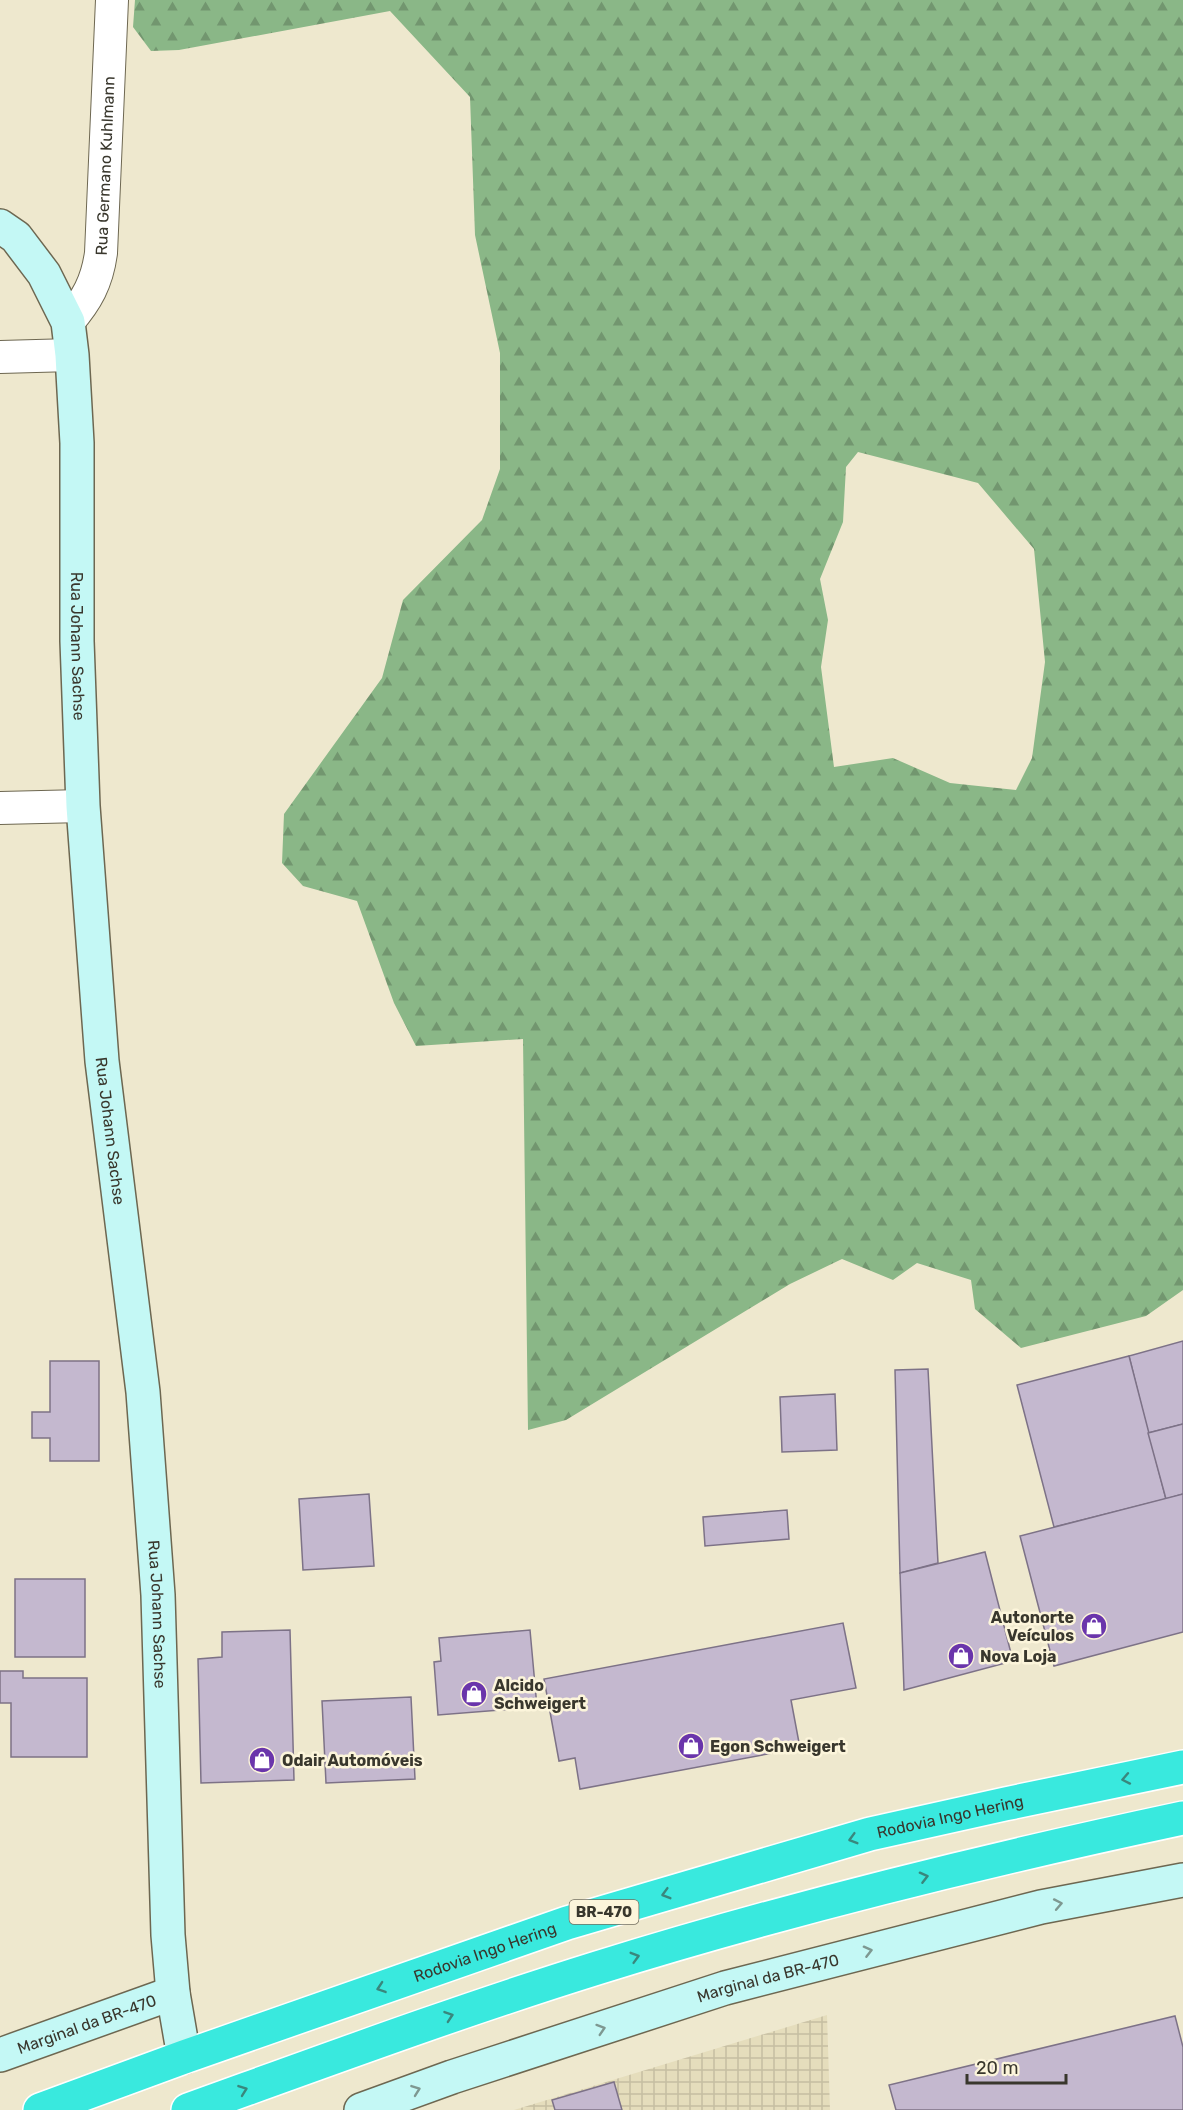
<svg xmlns="http://www.w3.org/2000/svg" width="1183" height="2110" font-family="Rubik,sans-serif">
<style>
.industrial{fill:url(#industrial-grid)}
.forest{fill:url(#forest-firs);fill-rule:evenodd}
.building{fill:#c4b8cf;stroke:#7d7287;stroke-width:1.5}
.lines{fill:none;stroke-linecap:round;stroke-linejoin:round}
.street-casing{stroke:#6d6751;stroke-width:34}
.secondary-casing{stroke:#6d6751;stroke-width:36}
.highway-casing{stroke:#fff;stroke-width:36}
.street{stroke:#fff;stroke-width:32}
.secondary{stroke:#c4f8f5;stroke-width:33}
.highway{stroke:#39e9de;stroke-width:33}
.oneway{stroke:#39877d}
.oneway2{stroke:#7e9891}
.labels{text-anchor:middle;dominant-baseline:central;stroke-width:5;stroke-linejoin:round;paint-order:stroke}
.shield{fill:#fcf5db;stroke:#747061;stroke-width:1.5}
.shield-label{font-size:15px;font-weight:bold;fill:#39372d}
.street-label{font-size:16px;fill:#39372d;stroke:#fcf5db}
.poi-label{font-size:16px;font-weight:bold;fill:#39372d;stroke:#fcf5db;text-anchor:start}
</style>
<defs>
<pattern id="industrial-grid" width="8" height="8" patternUnits="userSpaceOnUse" patternTransform="scale(1.5)"><rect width="8" height="8" fill="#e5ddbc"/><path d="M0 4h8M4 0v8" fill="none" stroke="#c5bea2"/></pattern>
<pattern id="forest-firs" width="22" height="20" patternUnits="userSpaceOnUse" patternTransform="scale(1.5)"><rect width="22" height="20" fill="#8ab787"/><path d="M5 1l3.5 6h-7zM16 11l3.5 6h-7z" fill="#72966f"/></pattern>
</defs>
<rect width="100%" height="100%" fill="#eee8ce"/>
<polygon class="industrial" points="827,2015 830,2110 514,2110"/>
<path class="forest" d="M 135,0 L 1183,0 L 1183,1290 L 1146,1316 L 1021,1348 L 975,1309 L 971,1280 L 917,1263 L 893,1280 L 842,1259 L 790,1284 L 566,1420 L 528,1430 L 523,1039 L 416,1046 L 394,1003 L 357,901 L 303,886 L 282,863 L 284,814 L 382,678 L 403,600 L 482,520 L 500,469 L 500,353 L 475,235 L 470,97 L 390,11 L 179,50 L 151,51 L 133,27 ZM 858,452 L 978,483 L 1034,549 L 1045,662 L 1032,758 L 1016,790 L 950,783 L 893,758 L 834,767 L 821,667 L 828,620 L 820,579 L 843,522 L 846,467 Z"/>
<g class="building">
<polygon points="1183,1341 1183,1424 1148,1433 1129,1356"/>
<polygon points="1129,1356 1166,1499 1054,1527 1017,1385"/>
<polygon points="50,1361 99,1361 99,1461 50,1461 50,1438 32,1438 32,1412 50,1412"/>
<polygon points="928,1369 938,1563 900,1573 895,1370"/>
<polygon points="835,1394 837,1450 782,1452 780,1397"/>
<polygon points="1183,1424 1183,1494 1166,1499 1148,1433"/>
<polygon points="369,1494 374,1566 303,1570 299,1499"/>
<polygon points="1183,1494 1183,1632 1054,1666 1020,1536"/>
<polygon points="787,1510 789,1539 705,1546 703,1517"/>
<polygon points="985,1552 1013,1661 904,1690 900,1573"/>
<rect x="15" y="1579" width="70" height="78"/>
<polygon points="843,1623 856,1688 791,1700 800,1748 580,1789 575,1758 559,1761 544,1679"/>
<polygon points="290,1630 294,1780 201,1783 198,1659 222,1657 222,1632"/>
<polygon points="530,1630 537,1707 438,1715 434,1662 441,1661 439,1638"/>
<polygon points="0,1671 23,1671 23,1678 87,1678 87,1757 11,1757 11,1703 0,1703"/>
<polygon points="411,1697 415,1779 326,1783 322,1701"/>
<polygon points="1175,2016 1183,2047 1183,2110 896,2110 889,2085"/>
<polygon points="614,2082 622,2110 555,2110 552,2100"/>
</g>
<g class="lines">
<defs>
<g id="street">
<path id="s1" d="M 68,322 C 87,300 97,282 101,253 L 112,0"/>
<polyline points="0,357 72,355"/>
<polyline points="0,808 83,806"/>
</g>
<g id="secondary">
<path id="s2" d="M 0,226 L 16,237 L 44,274 L 68,322 L 72,355 L 77,443 L 77,641 L 83,806 L 102,1061 L 143,1392 L 158,1595 L 168,1935 L 173,1993 L 184,2057"/>
<path id="s3" d="M 0,2055 L 173,1993"/>
<path id="s4" d="M 361,2110 L 452,2077 L 725,1988 L 1041,1907 L 1183,1880"/>
</g>
<g id="highway">
<path id="s5" d="M 40,2110 L 184,2057 L 567,1923 L 870,1834 L 1005,1804 L 1183,1767"/>
<path d="M 188,2110 C 324,2061 459,2011 597,1968 C 790,1908 986,1860 1183,1818"/>
</g>
</defs>
<use href="#street" class="street-casing"/>
<use href="#secondary" class="secondary-casing"/>
<use href="#highway" class="highway-casing"/>
<use href="#street" class="street"/>
<use href="#secondary" class="secondary"/>
<use href="#highway" class="highway"/>
</g>
<defs><path id="oneway-chevron" d="M-2-3.5L2.5 0L-2 3.5" fill="none" stroke-width="1.6" stroke-linecap="round" stroke-linejoin="round" transform="scale(1.5)"/></defs>
<g class="oneway">
<use href="#oneway-chevron" transform="translate(1126 1779) rotate(169)"/>
<use href="#oneway-chevron" transform="translate(853 1839) rotate(164)"/>
<use href="#oneway-chevron" transform="translate(924 1877) rotate(-14)"/>
<use href="#oneway-chevron" transform="translate(666 1894) rotate(164)"/>
<use href="#oneway-chevron" transform="translate(635 1957) rotate(-16)"/>
<use href="#oneway-chevron" transform="translate(381 1988) rotate(161)"/>
<use href="#oneway-chevron" transform="translate(449 2016) rotate(-19)"/>
<use href="#oneway-chevron" transform="translate(243 2090) rotate(-20)"/>
</g>
<g class="oneway2">
<use href="#oneway-chevron" transform="translate(1058 1904) rotate(-11)"/>
<use href="#oneway-chevron" transform="translate(868 1951) rotate(-14)"/>
<use href="#oneway-chevron" transform="translate(601 2029) rotate(-18)"/>
<use href="#oneway-chevron" transform="translate(416 2090) rotate(-20)"/>
</g>
<defs>
<symbol id="shop-disc" viewBox="-11 -11 22 22"><circle r="9.5" fill="#6a35ab" stroke="#fcf5db"/><path d="M-5-2.5h2.3a2.7 3.5 0 0 1 5.4 0H5L5.5 6h-11ZM-1.5-2.5h3a1.5 2.3 0 0 0-3 0Z" fill="#fff"/></symbol>
</defs>
<g fill-rule="evenodd">
<use href="#shop-disc" x="1079" y="1611" width="30" height="30"/>
<use href="#shop-disc" x="946" y="1641" width="30" height="30"/>
<use href="#shop-disc" x="459" y="1679" width="30" height="30"/>
<use href="#shop-disc" x="676" y="1731" width="30" height="30"/>
<use href="#shop-disc" x="247" y="1745" width="30" height="30"/>
</g>
<g class="labels">
<rect class="shield" x="569.5" y="1900" width="69" height="24" rx="4.5"/>
<g class="shield-label">
<text x="604" y="1912">BR-470</text>
</g>
<g class="street-label">
<text stroke="none"><textPath href="#s1" startOffset="165">Rua Germano Kuhlmann</textPath></text>
<text stroke="none"><textPath href="#s2" startOffset="444">Rua Johann Sachse</textPath></text>
<text stroke="none"><textPath href="#s2" startOffset="930">Rua Johann Sachse</textPath></text>
<text stroke="none"><textPath href="#s2" startOffset="1416">Rua Johann Sachse</textPath></text>
<text stroke="none"><textPath href="#s5" startOffset="957">Rodovia Ingo Hering</textPath></text>
<text stroke="none"><textPath href="#s5" startOffset="472">Rodovia Ingo Hering</textPath></text>
<text stroke="none"><textPath href="#s4" startOffset="428">Marginal da BR-470</textPath></text>
<text stroke="none"><textPath href="#s3" startOffset="92">Marginal da BR-470</textPath></text>
</g>
<g class="poi-label">
<text x="1074" y="1617" text-anchor="end">Autonorte<tspan x="1074" dy="18">Veículos</tspan></text>
<text x="980" y="1656">Nova Loja</text>
<text x="494" y="1685">Alcido<tspan x="494" dy="18">Schweigert</tspan></text>
<text x="710" y="1746">Egon Schweigert</text>
<text x="282" y="1760">Odair Automóveis</text>
</g>
</g>
<path d="M967 2074v9h99v-9" fill="none" stroke="#39372d" stroke-width="3"/>
<text x="976" y="2074" font-size="18" fill="#39372d" stroke="#fcf5db" stroke-width="4.5" paint-order="stroke">20 m</text>
</svg>
